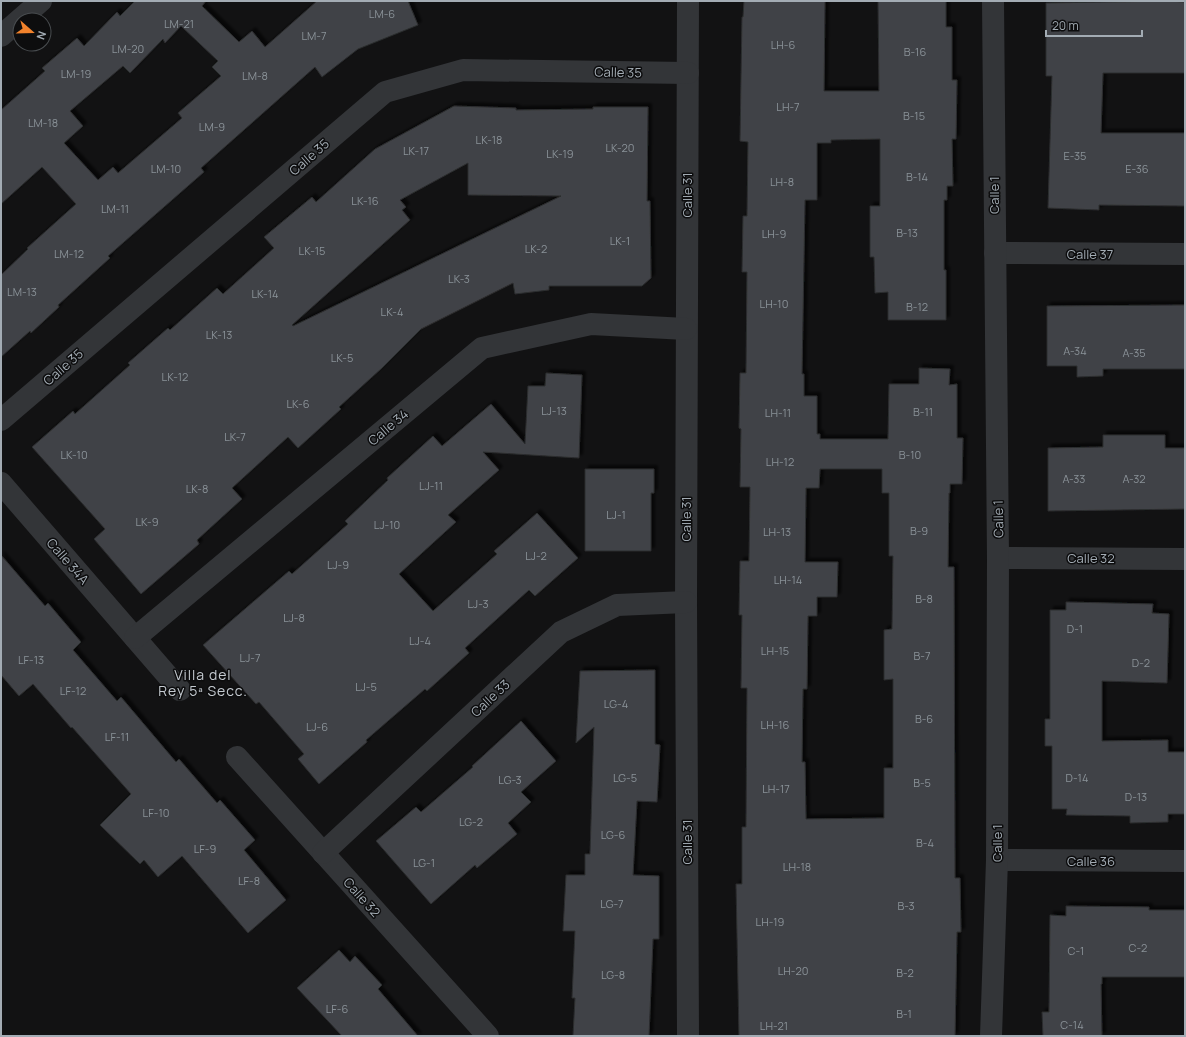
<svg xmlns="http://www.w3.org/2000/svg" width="1186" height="1037" font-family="Manrope,sans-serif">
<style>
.building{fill:#414346;stroke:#2c2d2f;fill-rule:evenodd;filter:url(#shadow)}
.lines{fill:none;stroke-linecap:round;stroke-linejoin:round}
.minor{stroke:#333538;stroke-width:22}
.labels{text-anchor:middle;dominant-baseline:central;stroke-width:3;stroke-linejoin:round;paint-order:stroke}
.number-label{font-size:11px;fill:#8a9298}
.street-label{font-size:13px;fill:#a3acb4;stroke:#0d0d0e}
.neighbourhood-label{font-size:14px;letter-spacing:1px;fill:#c4cad0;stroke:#0d0d0e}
</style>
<defs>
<filter id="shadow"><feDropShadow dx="3.5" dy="-3.5" stdDeviation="1" flood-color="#0009"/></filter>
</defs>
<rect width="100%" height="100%" fill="#121213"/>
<g class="building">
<path d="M 135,1 L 206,1 L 202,6 L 239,42 L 252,31 L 265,47 L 317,1 L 408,1 L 418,25 L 358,49 L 322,77 L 315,67 L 201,168 L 204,172 L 108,256 L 110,258 L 58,305 L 59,307 L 31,333 L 30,331 L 1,357 L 1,275 L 28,249 L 27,248 L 76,204 L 42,167 L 1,204 L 1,110 L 45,71 L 42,68 L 77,38 L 84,46 L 117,12 L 120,16 ZM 181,26 L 218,61 L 212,67 L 221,76 L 178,113 L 182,118 L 118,173 L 113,167 L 98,180 L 64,143 L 83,126 L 70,111 L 123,66 L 130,73 L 163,39 L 165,43 Z"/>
<path d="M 744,1 L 825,1 L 824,91 L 879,91 L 878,1 L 946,1 L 946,27 L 952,27 L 952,80 L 957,80 L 956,139 L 952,139 L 953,186 L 947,186 L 947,200 L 944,200 L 944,270 L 946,270 L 946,320 L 888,320 L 888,292 L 875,293 L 874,257 L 870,257 L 870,206 L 880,206 L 880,139 L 831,140 L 831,143 L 817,143 L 817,200 L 805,200 L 802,374 L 804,374 L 804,396 L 817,396 L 817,434 L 820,434 L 820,439 L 888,439 L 889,384 L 919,384 L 919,368 L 950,369 L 949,385 L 957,384 L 957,438 L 963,438 L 962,484 L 950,484 L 950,493 L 949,493 L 948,567 L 954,567 L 955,878 L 960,878 L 961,932 L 957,932 L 955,1036 L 739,1036 L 736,884 L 742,884 L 742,827 L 746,827 L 747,688 L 741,688 L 742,615 L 739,615 L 740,561 L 749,561 L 750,487 L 740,487 L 741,429 L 739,428 L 740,373 L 746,373 L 747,272 L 742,272 L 743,216 L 747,216 L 748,142 L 740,141 L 742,17 L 743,17 ZM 820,469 L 882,469 L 882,493 L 889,493 L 889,556 L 893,556 L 892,629 L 884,630 L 884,680 L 893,679 L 893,768 L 884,768 L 884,818 L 806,819 L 805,762 L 802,762 L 803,689 L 807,689 L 808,616 L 817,616 L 817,597 L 837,597 L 838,562 L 805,562 L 806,488 L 819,488 Z"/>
<polygon points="1167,1 1185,2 1185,73 1103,73 1101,133 1185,133 1185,206 1099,205 1099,210 1048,208 1052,76 1046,76 1046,3"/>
<path d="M 454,106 L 516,108 L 516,110 L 593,109 L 593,107 L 648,107 L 647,201 L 650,201 L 651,278 L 642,286 L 549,286 L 549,290 L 515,294 L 513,283 L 421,329 L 382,368 L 339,407 L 341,409 L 298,448 L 288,437 L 232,488 L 242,499 L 197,540 L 199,544 L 141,594 L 94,539 L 105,529 L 32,447 L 73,411 L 75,414 L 130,365 L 128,363 L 168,328 L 170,330 L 217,288 L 223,294 L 274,248 L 264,237 L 312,197 L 316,202 L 375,149 ZM 468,163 L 468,195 L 561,196 L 293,326 L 292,325 L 410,220 L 402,210 L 406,207 L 400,200 Z"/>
<polygon points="1185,305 1185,369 1103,369 1103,376 1077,377 1077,366 1047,366 1047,306"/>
<polygon points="546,373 582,375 579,458 483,452 499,470 448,515 456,522 399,574 433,611 497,554 494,551 537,513 578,558 535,596 529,590 465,648 469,653 427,691 425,689 366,740 367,742 319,784 298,759 304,754 259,702 256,704 203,645 289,571 292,574 348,524 345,521 388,480 387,478 433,436 442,446 491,404 525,444 528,386 545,386"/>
<polygon points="1103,435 1165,435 1165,448 1185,448 1185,509 1048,511 1048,448 1103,447"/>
<polygon points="585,469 654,469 654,493 651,493 651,551 585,551"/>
<polygon points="1,555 45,606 48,603 81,642 73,650 117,701 121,697 176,762 179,759 217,803 220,800 255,840 244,850 286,900 248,933 182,856 158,877 144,860 140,864 100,825 131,794 72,727 71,728 33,684 19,696 1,675"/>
<polygon points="1066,602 1153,604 1152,613 1169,614 1167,683 1102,681 1102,741 1168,740 1168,752 1185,752 1185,814 1168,814 1168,822 1130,823 1130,816 1066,815 1067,809 1052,809 1052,746 1045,746 1045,719 1050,719 1050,610 1066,610"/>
<polygon points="655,670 655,744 660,745 657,802 637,801 633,875 659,876 659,939 653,939 649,1036 573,1036 575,998 572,998 575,931 563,931 566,875 585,875 585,854 590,854 594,727 576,743 580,671"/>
<polygon points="521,721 556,761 521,792 531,802 508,823 517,834 477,868 475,865 431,904 376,841 416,807 421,812 473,767 472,766"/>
<polygon points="1066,906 1149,907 1149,910 1185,910 1185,977 1102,977 1102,984 1101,984 1102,1036 1043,1036 1042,1012 1049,1012 1050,915 1066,916"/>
<polygon points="339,950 350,962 355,956 382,985 378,989 418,1036 342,1036 297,988"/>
</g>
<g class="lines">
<g class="minor">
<polyline points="688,1 686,602 688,1036"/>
<polyline points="1,36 41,1"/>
<polyline points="995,253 1185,254"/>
<polyline points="1,420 385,92 463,70 688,73"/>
<polyline points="1,483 180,690"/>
<polyline points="998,558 1185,559"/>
<polyline points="135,638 482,348 591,324 686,329"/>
<polyline points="237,757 488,1036"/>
<polyline points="323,853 561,632 617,605 686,602"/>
<polyline points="997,860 1185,861"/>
<polyline points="991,1036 997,860 998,558 993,1"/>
</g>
</g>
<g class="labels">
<g class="number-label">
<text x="382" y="13">LM-6</text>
<text x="179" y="23">LM-21</text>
<text x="314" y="35">LM-7</text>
<text x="783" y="44">LH-6</text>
<text x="128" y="48">LM-20</text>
<text x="915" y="51">B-16</text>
<text x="76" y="73">LM-19</text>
<text x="255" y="75">LM-8</text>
<text x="788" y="106">LH-7</text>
<text x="914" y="115">B-15</text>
<text x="43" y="122">LM-18</text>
<text x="212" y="126">LM-9</text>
<text x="489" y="139">LK-18</text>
<text x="620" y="147">LK-20</text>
<text x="416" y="150">LK-17</text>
<text x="560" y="153">LK-19</text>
<text x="1075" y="155">E-35</text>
<text x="166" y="168">LM-10</text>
<text x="1137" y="168">E-36</text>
<text x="917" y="176">B-14</text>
<text x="782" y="181">LH-8</text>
<text x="365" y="200">LK-16</text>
<text x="115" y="208">LM-11</text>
<text x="907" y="232">B-13</text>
<text x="774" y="233">LH-9</text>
<text x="620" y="240">LK-1</text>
<text x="536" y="248">LK-2</text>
<text x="312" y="250">LK-15</text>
<text x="69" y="253">LM-12</text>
<text x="459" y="278">LK-3</text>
<text x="22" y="291">LM-13</text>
<text x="265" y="293">LK-14</text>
<text x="774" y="303">LH-10</text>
<text x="917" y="306">B-12</text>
<text x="392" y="311">LK-4</text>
<text x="219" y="334">LK-13</text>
<text x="1075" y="350">A-34</text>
<text x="1134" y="352">A-35</text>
<text x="342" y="357">LK-5</text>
<text x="175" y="376">LK-12</text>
<text x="298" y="403">LK-6</text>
<text x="554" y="410">LJ-13</text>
<text x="923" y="411">B-11</text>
<text x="778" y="412">LH-11</text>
<text x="235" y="436">LK-7</text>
<text x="74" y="454">LK-10</text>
<text x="910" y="454">B-10</text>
<text x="780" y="461">LH-12</text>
<text x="1074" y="478">A-33</text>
<text x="1134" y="478">A-32</text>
<text x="431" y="485">LJ-11</text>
<text x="197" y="488">LK-8</text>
<text x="616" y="514">LJ-1</text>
<text x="147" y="521">LK-9</text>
<text x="387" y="524">LJ-10</text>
<text x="919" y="530">B-9</text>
<text x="777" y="531">LH-13</text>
<text x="536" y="555">LJ-2</text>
<text x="338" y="564">LJ-9</text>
<text x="788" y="579">LH-14</text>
<text x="924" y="598">B-8</text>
<text x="478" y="603">LJ-3</text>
<text x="294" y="617">LJ-8</text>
<text x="1075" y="628">D-1</text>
<text x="420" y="640">LJ-4</text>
<text x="775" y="650">LH-15</text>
<text x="922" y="655">B-7</text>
<text x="250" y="657">LJ-7</text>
<text x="31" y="659">LF-13</text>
<text x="1141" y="662">D-2</text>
<text x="366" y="686">LJ-5</text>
<text x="73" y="690">LF-12</text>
<text x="616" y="703">LG-4</text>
<text x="924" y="718">B-6</text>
<text x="775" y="724">LH-16</text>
<text x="317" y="726">LJ-6</text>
<text x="117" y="736">LF-11</text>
<text x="625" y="777">LG-5</text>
<text x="1077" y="777">D-14</text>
<text x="510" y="779">LG-3</text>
<text x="922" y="782">B-5</text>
<text x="776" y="788">LH-17</text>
<text x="1136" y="796">D-13</text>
<text x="156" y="812">LF-10</text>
<text x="471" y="821">LG-2</text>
<text x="613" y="834">LG-6</text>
<text x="925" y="842">B-4</text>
<text x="205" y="848">LF-9</text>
<text x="424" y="862">LG-1</text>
<text x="797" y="866">LH-18</text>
<text x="249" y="880">LF-8</text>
<text x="612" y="903">LG-7</text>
<text x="906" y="905">B-3</text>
<text x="770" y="921">LH-19</text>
<text x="1138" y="947">C-2</text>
<text x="1076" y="950">C-1</text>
<text x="793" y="970">LH-20</text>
<text x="905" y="972">B-2</text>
<text x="613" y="974">LG-8</text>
<text x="337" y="1008">LF-6</text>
<text x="904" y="1013">B-1</text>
<text x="1072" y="1024">C-14</text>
<text x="774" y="1025">LH-21</text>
</g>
<g class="street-label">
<text transform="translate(618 72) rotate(1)">Calle 35</text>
<text transform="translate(309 157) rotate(-41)">Calle 35</text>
<text transform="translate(687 195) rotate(-90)">Calle 31</text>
<text transform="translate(994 195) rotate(-90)">Calle 1</text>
<text x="1090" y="254">Calle 37</text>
<text transform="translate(63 367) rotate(-41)">Calle 35</text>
<text transform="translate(388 427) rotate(-40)">Calle 34</text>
<text transform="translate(686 519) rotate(-90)">Calle 31</text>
<text transform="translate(998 519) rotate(-91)">Calle 1</text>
<text x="1091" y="558">Calle 32</text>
<text transform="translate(68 561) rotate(49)">Calle 34A</text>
<text transform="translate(490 698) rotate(-43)">Calle 33</text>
<text transform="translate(687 842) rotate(-90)">Calle 31</text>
<text transform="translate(997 843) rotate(-90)">Calle 1</text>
<text x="1091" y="861">Calle 36</text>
<text transform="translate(362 897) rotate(48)">Calle 32</text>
</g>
<g class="neighbourhood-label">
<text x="203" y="674">Villa del<tspan x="203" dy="16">Rey 5ª Secc.</tspan></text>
</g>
</g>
<rect width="1186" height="1037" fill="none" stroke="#a3acb4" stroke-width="4"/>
<g transform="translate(32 32) rotate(110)"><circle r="19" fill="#0d0d0e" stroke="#494d50"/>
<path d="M0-3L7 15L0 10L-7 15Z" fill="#f1822c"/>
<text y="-6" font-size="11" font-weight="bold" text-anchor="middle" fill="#a3acb4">N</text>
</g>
<path d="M1046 30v6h96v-6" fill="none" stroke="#a3acb4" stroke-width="2"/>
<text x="1052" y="30" font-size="12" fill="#a3acb4" stroke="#0d0d0e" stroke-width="3" paint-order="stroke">20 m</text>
</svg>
